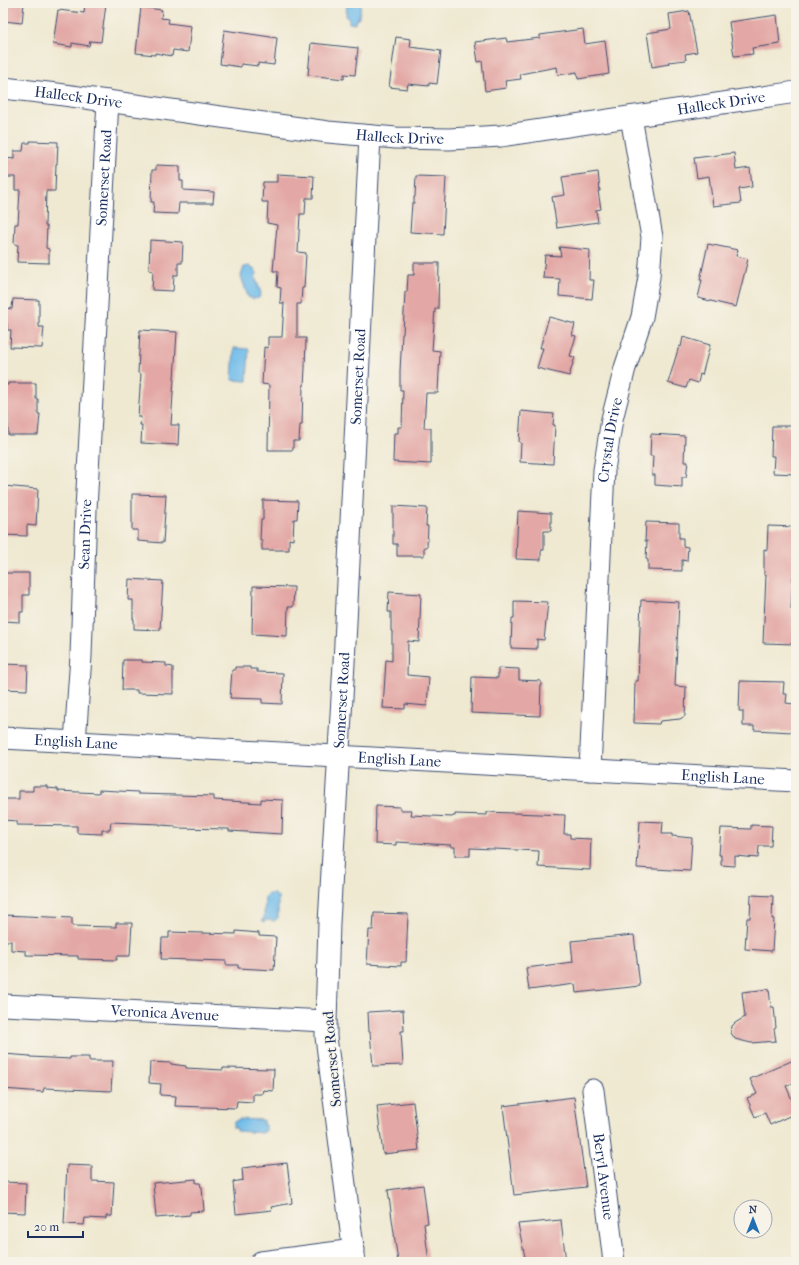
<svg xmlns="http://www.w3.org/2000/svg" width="799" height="1265" font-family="'IM FELL French Canon',serif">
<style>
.water{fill:#70bcea;stroke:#4676a4}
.building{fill:#e3a7a5}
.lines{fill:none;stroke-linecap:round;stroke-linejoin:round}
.street-casing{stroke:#3b4b6f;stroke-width:23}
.street{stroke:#fff;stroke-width:21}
.labels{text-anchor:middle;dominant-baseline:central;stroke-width:3;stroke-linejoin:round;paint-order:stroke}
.street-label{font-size:15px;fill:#1b2f5e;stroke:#f7f3e8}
</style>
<rect width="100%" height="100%" fill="#f7f3e8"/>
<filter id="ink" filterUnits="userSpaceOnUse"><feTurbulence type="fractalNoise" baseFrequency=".025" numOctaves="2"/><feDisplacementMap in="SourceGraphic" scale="8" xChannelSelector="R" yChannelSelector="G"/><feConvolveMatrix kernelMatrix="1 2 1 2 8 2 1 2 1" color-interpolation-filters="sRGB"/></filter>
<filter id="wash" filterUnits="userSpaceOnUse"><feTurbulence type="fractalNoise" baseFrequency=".012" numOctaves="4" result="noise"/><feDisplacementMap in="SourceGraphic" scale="16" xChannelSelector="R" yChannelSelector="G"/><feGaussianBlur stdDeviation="0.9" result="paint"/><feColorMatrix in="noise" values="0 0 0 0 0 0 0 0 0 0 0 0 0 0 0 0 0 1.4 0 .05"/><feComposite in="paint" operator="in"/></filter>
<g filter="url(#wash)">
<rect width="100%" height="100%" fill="#efe9d1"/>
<g class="water">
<polygon points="347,3 361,3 359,18 355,21 355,24 349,23 349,20 346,16"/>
<polygon points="249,266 255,269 257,274 255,277 261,293 259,298 253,299 248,297 241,276 244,267"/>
<polygon points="234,348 249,349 247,381 232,380"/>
<polygon points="268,894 275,894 278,897 278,918 274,921 267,920 264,922 262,920 264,918 265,897"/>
<polygon points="238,1119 263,1120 263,1125 266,1125 266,1131 263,1131 263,1133 237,1131 237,1128 233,1128 234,1121 237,1121"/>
</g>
<g id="blocks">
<g class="building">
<polygon points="3,3 24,3 22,23 3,21"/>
<polygon points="85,3 106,4 101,42 90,41 89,46 72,43 72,47 53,44 58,10 84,13"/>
<polygon points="141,7 162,10 161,18 169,19 168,23 191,26 188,52 173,50 172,56 155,53 155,55 136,53"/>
<polygon points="689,11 697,52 685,54 686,60 668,62 669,64 652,67 647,33 671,29 669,14"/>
<polygon points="777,15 780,44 752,48 753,54 734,56 729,22"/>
<polygon points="583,29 585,44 605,41 609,74 578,79 577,72 558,75 557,67 520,74 521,79 505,81 506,88 485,91 482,61 478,62 475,42 506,38 507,42 540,38 540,35"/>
<polygon points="224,30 277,38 274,65 258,63 258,66 241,64 241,67 220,64"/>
<polygon points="396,37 411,39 410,47 441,51 437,84 429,83 429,86 408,84 407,89 389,87"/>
<polygon points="311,43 358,48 355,75 344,74 344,79 308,75"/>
<polygon points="30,141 58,142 57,164 56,164 55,191 46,191 45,226 47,226 46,248 49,249 49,263 17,262 18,245 14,244 15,224 18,224 20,190 15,190 15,177 4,177 4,158 14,159 14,151 23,151 24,143 30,143"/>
<polygon points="734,153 736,170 750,168 752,187 739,189 741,203 713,206 709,176 697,178 694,158"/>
<polygon points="156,165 180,166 180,181 183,181 183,190 214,192 213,203 179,203 178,214 153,213 154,202 151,202 152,170 156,170"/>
<polygon points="598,172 600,191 598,191 601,209 596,210 598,222 557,228 552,197 565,195 562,177"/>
<polygon points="277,174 314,176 313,198 306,198 305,214 300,214 298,252 306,253 304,288 302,288 301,304 297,304 297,338 306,338 305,368 304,386 303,386 302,425 300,425 299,441 293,441 293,450 268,450 269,385 262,384 264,347 268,348 268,337 282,337 284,303 280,303 281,288 277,287 278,271 273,271 277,225 267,223 268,202 262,202 263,182 277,182"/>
<polygon points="416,176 446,177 443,234 410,232 412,203 414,203 414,197 415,197"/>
<polygon points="150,240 183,242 182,263 178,263 178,275 174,275 173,291 152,290 153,271 149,270"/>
<polygon points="708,244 738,250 736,256 748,259 736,307 698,298 702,280 700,280"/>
<polygon points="559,247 590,250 589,280 594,280 592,299 559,296 560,279 543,278 545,255 561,256"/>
<polygon points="414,263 439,263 438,309 435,309 432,350 440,351 438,393 426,393 424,428 431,428 431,464 393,462 394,433 398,433 398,427 402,427 403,390 400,390 400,371 402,334 403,334 405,292 407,292 408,275 414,275"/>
<polygon points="13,299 39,300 39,327 44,327 42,348 10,347 11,330 7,330 7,323 4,322 5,308 12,309"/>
<polygon points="549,317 575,324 572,335 576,336 570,356 575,357 569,376 537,368 543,348 540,348"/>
<polygon points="140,330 177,332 171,425 179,425 178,445 141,443 142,425 140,425 141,417 138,417 141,374 138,373"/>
<polygon points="683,337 710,345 702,375 700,374 698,383 689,380 686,388 668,383 679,346 681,347"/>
<polygon points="8,383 36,383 36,399 38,399 38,414 40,414 38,435 8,435 8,415 3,415 3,396 4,385 8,385"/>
<polygon points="521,411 554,414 553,425 555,425 553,464 520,462 521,443 519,442"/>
<polygon points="772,426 796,426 796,474 773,473 774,456 771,456"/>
<polygon points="651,434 685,436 684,462 688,462 686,477 682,477 682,487 655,485 655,475 652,475 653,456 650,456"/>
<polygon points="3,486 38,489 36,526 27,525 27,536 3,535"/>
<polygon points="132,494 166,495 163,543 138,541 138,530 132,530"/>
<polygon points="263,500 298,501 297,519 294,519 293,540 289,539 289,550 262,550 262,540 260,540 261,520 263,520"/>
<polygon points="393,506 427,508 426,526 428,526 427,547 424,547 424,556 397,556 397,544 393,544"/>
<polygon points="518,511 551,513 551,531 544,531 544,550 541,550 541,560 516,559"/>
<polygon points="646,522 679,523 679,538 683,538 683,546 688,547 687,561 682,560 682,571 648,570 648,560 646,559 647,541 645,541"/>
<polygon points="768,526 796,527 796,566 795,566 794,576 793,576 791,609 793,609 792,625 796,626 795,644 763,643 766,575 764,575 764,549 767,550"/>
<polygon points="3,573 29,573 29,595 23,595 23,612 20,612 20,622 3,621"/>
<polygon points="129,579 163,581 160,630 134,629 134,619 133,619 133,600 128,600"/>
<polygon points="253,586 294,587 293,607 288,607 287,636 252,634"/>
<polygon points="389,592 421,594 419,642 408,641 407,675 429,677 427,706 405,704 405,709 383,708 386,660 392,661 392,631 391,631 391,612 388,612"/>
<polygon points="641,600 679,602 675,686 686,687 685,716 680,719 660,721 659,724 634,723 635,681 638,681"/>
<polygon points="514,601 548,602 544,640 537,639 537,649 511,648 512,618 514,618"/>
<polygon points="123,660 142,660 142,662 166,663 166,666 173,667 173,694 137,693 137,690 122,690"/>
<polygon points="3,664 28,665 27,690 4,689 4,688 3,687"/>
<polygon points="235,667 250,667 250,669 257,669 257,672 283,673 282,704 262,703 262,699 230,698 232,670 235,670"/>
<polygon points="498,668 519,669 519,680 541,681 540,716 471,713 472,677 498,678"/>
<polygon points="740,681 784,682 783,694 787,694 786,703 794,704 793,732 754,730 754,726 743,726 743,711 739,711"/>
<polygon points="33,786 47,786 47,788 58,789 58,791 99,793 99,790 138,792 138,794 214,796 214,800 261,803 261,799 283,800 282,834 229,831 229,829 175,828 175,826 160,825 160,824 111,822 110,830 102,830 102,834 77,833 77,826 17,825 17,821 3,820 3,799 19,799 19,791 33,791"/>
<polygon points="376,806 400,807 400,810 412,810 411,815 452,817 453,816 455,816 455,814 487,815 487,812 565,815 564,834 570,834 570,838 591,839 590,870 538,867 539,851 470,848 470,856 455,856 455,847 451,847 451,845 396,842 396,845 375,844"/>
<polygon points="640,821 663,822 662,834 672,834 672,836 692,838 690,871 637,868"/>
<polygon points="751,825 772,826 771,846 759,846 758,858 735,856 735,866 721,865 721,855 719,855 721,828 751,829"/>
<polygon points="751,895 773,896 772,919 774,919 772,951 745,949 747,918 750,918"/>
<polygon points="374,913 408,914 406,962 401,962 401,966 367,964 369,930 373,930"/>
<polygon points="3,915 72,918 72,926 116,927 116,923 132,923 130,956 117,956 117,960 78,959 78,956 26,955 26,951 11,950 11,941 3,941"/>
<polygon points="236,931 259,933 259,936 276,937 274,970 238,968 238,965 226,965 226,961 161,959 162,938 169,938 169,932 236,934"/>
<polygon points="634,935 640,986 576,993 575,984 529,990 526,968 573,962 571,941"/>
<polygon points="769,989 771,1007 774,1007 776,1028 774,1029 776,1041 751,1043 735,1039 731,1033 732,1026 735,1023 745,1017 742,992"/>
<polygon points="403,1010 404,1031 401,1031 403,1065 373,1066 370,1032 369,1032 368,1012"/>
<polygon points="3,1054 30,1056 30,1057 70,1059 70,1057 89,1057 89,1061 113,1061 111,1091 44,1088 43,1092 3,1089"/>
<polygon points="796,1059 796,1082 786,1086 796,1109 796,1113 770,1125 765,1113 755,1117 747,1098 757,1094 750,1079"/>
<polygon points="150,1062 171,1063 171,1064 186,1066 186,1068 223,1070 223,1068 274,1069 273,1091 263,1090 262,1094 253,1094 253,1102 237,1101 236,1108 175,1106 176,1096 160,1095 161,1084 149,1083"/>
<polygon points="574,1097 586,1187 514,1195 503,1106"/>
<polygon points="413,1102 419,1150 383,1154 377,1106"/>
<polygon points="287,1163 292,1203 271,1207 272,1210 236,1214 233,1182 243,1180 242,1168"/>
<polygon points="67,1165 92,1166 92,1181 114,1182 112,1216 106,1216 106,1219 85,1218 84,1225 64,1224"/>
<polygon points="196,1179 196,1183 200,1183 201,1187 202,1187 204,1211 190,1212 190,1215 156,1218 153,1183"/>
<polygon points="3,1182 26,1183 25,1213 3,1212"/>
<polygon points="423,1185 428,1223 424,1224 429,1262 398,1262 388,1190"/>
<polygon points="561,1220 566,1262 526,1262 518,1224"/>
</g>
</g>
</g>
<g filter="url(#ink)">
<use href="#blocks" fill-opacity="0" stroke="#3b4b6f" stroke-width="1"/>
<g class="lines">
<defs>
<g id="street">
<path id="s1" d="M 3,88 L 57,94 L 328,132 L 396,138 L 449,139 L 501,136 L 796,92"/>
<path id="s2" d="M 3,738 L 796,781"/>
<path id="s3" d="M 75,742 L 81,656 L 86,509 L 108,101"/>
<path id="s4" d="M 590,770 L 604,470 L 612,419 L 625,368 L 642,317 L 649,277 L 652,237 L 631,117"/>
<path id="s5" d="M 3,1005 L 326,1021"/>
<path id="s6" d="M 593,1090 L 614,1262"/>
<polyline points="261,1262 354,1250"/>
<path id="s7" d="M 355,1262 L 326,1037 L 326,1021 L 329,923 L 344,663 L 370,136"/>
</g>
</defs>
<use href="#street" class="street-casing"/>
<use href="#street" class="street"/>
</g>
</g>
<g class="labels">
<g class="street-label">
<text stroke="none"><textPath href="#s1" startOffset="76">Halleck Drive</textPath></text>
<text stroke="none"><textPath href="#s1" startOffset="724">Halleck Drive</textPath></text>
<text stroke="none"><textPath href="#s1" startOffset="400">Halleck Drive</textPath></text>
<text stroke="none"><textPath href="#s3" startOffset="565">Somerset Road</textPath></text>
<text stroke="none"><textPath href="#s7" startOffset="888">Somerset Road</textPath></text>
<text stroke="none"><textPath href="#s4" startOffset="331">Crystal Drive</textPath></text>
<text stroke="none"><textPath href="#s3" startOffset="208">Sean Drive</textPath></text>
<text stroke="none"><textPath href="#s7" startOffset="564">Somerset Road</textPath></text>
<text stroke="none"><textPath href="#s2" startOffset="73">English Lane</textPath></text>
<text stroke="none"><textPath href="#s2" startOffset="397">English Lane</textPath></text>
<text stroke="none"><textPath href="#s2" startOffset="721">English Lane</textPath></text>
<text stroke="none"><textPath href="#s5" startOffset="162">Veronica Avenue</textPath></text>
<text transform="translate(332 1059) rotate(-95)">Somerset Road</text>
<text stroke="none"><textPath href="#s6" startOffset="87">Beryl Avenue</textPath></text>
</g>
</g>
<rect width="799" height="1265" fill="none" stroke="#f7f3e8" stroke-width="16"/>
<g transform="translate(753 1219)"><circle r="19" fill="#f7f3e8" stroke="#9fa5b1"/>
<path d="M0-3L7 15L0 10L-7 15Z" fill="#1f6fb2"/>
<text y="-6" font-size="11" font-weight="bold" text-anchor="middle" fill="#1b2f5e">N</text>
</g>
<path d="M28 1231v6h55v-6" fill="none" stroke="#1b2f5e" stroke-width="2"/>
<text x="34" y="1231" font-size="12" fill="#1b2f5e" stroke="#f7f3e8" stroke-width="3" paint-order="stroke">20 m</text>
</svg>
